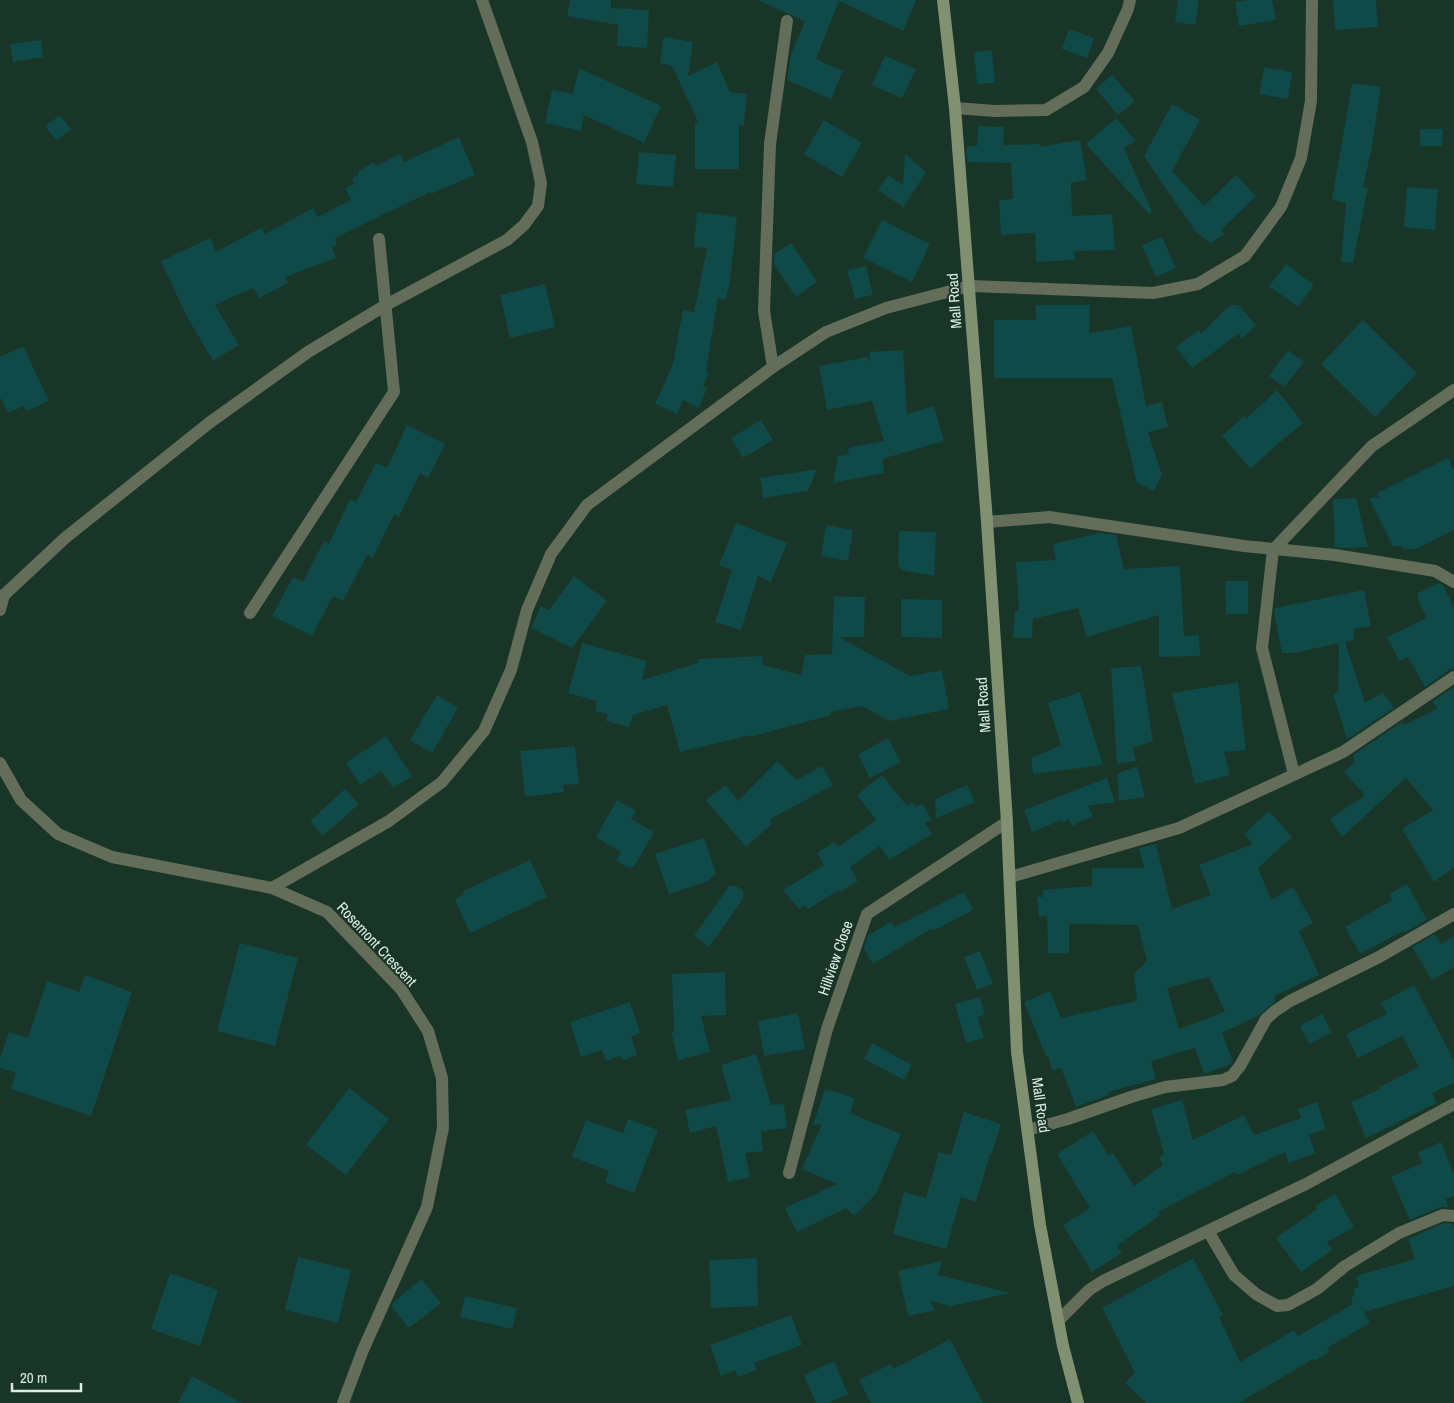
<svg xmlns="http://www.w3.org/2000/svg" width="1454" height="1403" font-family="'Archivo Narrow',sans-serif">
<style>
.building{fill:#0f4948;fill-rule:evenodd}
.lines{fill:none;stroke-linecap:round;stroke-linejoin:round}
.street{stroke:#636d59;stroke-width:12}
.secondary{stroke:#819071;stroke-width:12}
.labels{text-anchor:middle;dominant-baseline:central;stroke-width:4;stroke-linejoin:round;paint-order:stroke}
.street-label{font-size:15px;fill:#dbebe2;stroke:#193527}
</style>
<rect width="100%" height="100%" fill="#193527"/>
<g class="building">
<polygon points="570,0 611,0 611,8 649,10 647,48 617,46 618,25 567,16"/>
<polygon points="757,0 916,0 903,31 839,1 816,59 843,71 831,99 787,80 791,54 805,21"/>
<polygon points="1178,0 1199,0 1195,25 1175,22"/>
<polygon points="1248,0 1272,0 1276,20 1239,26 1235,2"/>
<polygon points="1333,0 1376,0 1378,27 1335,30"/>
<polygon points="1069,29 1094,38 1087,58 1062,49"/>
<polygon points="664,37 693,42 688,76 717,62 730,92 747,94 744,126 739,125 739,169 695,169 695,122 699,124 672,66 660,63"/>
<polygon points="41,40 43,57 13,62 10,44"/>
<polygon points="992,50 995,83 977,84 974,52"/>
<polygon points="885,56 916,69 902,98 872,85"/>
<polygon points="1264,67 1292,72 1288,99 1259,94"/>
<polygon points="579,68 661,106 644,143 584,115 581,131 545,123 552,90 573,94"/>
<polygon points="1112,75 1135,101 1118,115 1096,89"/>
<polygon points="1352,83 1381,87 1371,151 1363,187 1368,188 1353,263 1341,262 1346,203 1332,200"/>
<polygon points="1172,104 1200,120 1172,171 1204,206 1236,175 1256,196 1221,230 1224,234 1211,243 1195,231 1144,156"/>
<polygon points="60,115 71,130 56,140 45,126"/>
<polygon points="1116,118 1136,141 1124,148 1152,212 1149,214 1086,144"/>
<polygon points="824,120 862,143 842,177 804,154"/>
<polygon points="978,126 1004,127 1003,145 1040,144 1040,147 1080,140 1087,180 1071,183 1072,216 1112,214 1115,250 1074,251 1075,260 1036,262 1035,233 1001,235 999,200 1013,199 1011,163 967,162 966,146 977,146"/>
<polygon points="1420,129 1443,129 1442,146 1420,146"/>
<polygon points="459,137 475,175 431,194 430,192 335,238 337,245 332,247 336,258 285,277 288,283 259,298 253,288 215,305 239,345 213,361 186,315 161,261 210,238 216,252 262,227 265,234 313,208 318,217 351,200 345,188 354,184 352,178 359,175 358,171 374,162 376,166 400,154 404,162"/>
<polygon points="639,152 676,155 673,187 636,184"/>
<polygon points="905,154 926,172 901,211 902,206 878,190 888,175 903,185"/>
<polygon points="1407,187 1438,189 1435,230 1404,227"/>
<polygon points="697,212 737,217 730,280 726,300 718,298 706,371 709,372 703,386 707,388 699,408 683,400 677,414 655,404 673,364 683,310 694,312 707,248 694,247"/>
<polygon points="882,220 930,244 912,282 863,258"/>
<polygon points="1162,237 1176,268 1156,277 1142,245"/>
<polygon points="791,243 817,282 796,297 774,264 774,254"/>
<polygon points="1286,264 1314,285 1298,307 1269,286"/>
<polygon points="866,266 873,295 855,299 847,270"/>
<polygon points="545,284 555,327 510,338 500,295"/>
<polygon points="1035,305 1090,305 1089,333 1131,326 1146,406 1162,402 1168,427 1148,432 1162,475 1154,491 1137,483 1112,378 994,378 994,320 1036,320"/>
<polygon points="1230,305 1238,305 1256,325 1242,339 1238,334 1192,368 1176,347 1199,330 1201,334"/>
<polygon points="1363,320 1417,373 1375,417 1321,364"/>
<polygon points="23,346 49,401 27,411 24,406 8,413 0,397 0,357"/>
<polygon points="903,350 907,414 934,406 944,441 882,459 884,473 833,483 838,456 849,454 848,448 884,441 872,401 827,410 819,366 868,357 871,362 869,352"/>
<polygon points="1288,350 1304,362 1284,387 1269,376"/>
<polygon points="1277,390 1303,423 1272,449 1251,469 1222,436 1244,416 1246,419"/>
<polygon points="761,420 773,440 743,458 731,438"/>
<polygon points="407,425 445,444 428,478 420,473 399,517 394,514 373,558 367,555 343,601 333,596 312,636 272,616 293,577 303,582 324,541 329,544 350,499 356,502 376,463 387,468"/>
<polygon points="1448,458 1454,471 1454,530 1416,549 1403,549 1403,546 1393,546 1369,498 1379,497 1377,493"/>
<polygon points="817,469 808,491 763,498 760,478"/>
<polygon points="1356,498 1368,547 1345,548 1335,547 1333,499"/>
<polygon points="736,523 787,543 771,582 758,576 741,630 715,622 732,570 719,565"/>
<polygon points="826,525 853,530 848,561 821,556"/>
<polygon points="899,531 936,532 934,576 901,570 901,567 898,567"/>
<polygon points="1100,533 1116,535 1124,569 1180,566 1184,636 1199,635 1200,656 1159,657 1159,615 1087,637 1078,608 1033,619 1032,638 1013,638 1015,611 1019,611 1016,562 1056,560 1053,544"/>
<polygon points="574,576 607,601 572,648 531,628 541,606 549,610"/>
<polygon points="1225,581 1248,581 1248,614 1226,614"/>
<polygon points="1439,583 1443,585 1454,609 1454,669 1449,670 1425,687 1408,657 1399,661 1387,637 1427,618 1418,600 1418,593"/>
<polygon points="1364,590 1371,626 1354,629 1354,640 1345,642 1365,703 1383,692 1394,708 1347,739 1333,694 1338,692 1339,643 1295,653 1282,653 1274,613 1275,608"/>
<polygon points="834,596 865,597 864,637 839,637 910,676 942,670 949,709 889,721 862,706 831,712 831,715 750,737 750,735 680,752 667,705 633,715 629,727 606,721 608,714 595,711 597,701 568,693 582,643 647,661 642,680 698,663 698,659 762,656 763,665 801,675 805,655 832,654"/>
<polygon points="901,599 942,600 942,638 901,637"/>
<polygon points="1141,666 1153,741 1133,748 1136,761 1117,764 1111,668"/>
<polygon points="1238,682 1246,750 1224,752 1230,775 1195,784 1172,693"/>
<polygon points="1454,687 1454,867 1434,882 1402,829 1433,810 1406,778 1342,837 1330,819 1365,795 1344,772 1355,762 1353,755 1402,722 1404,725 1437,709 1433,701"/>
<polygon points="1080,692 1103,765 1033,774 1031,758 1061,745 1048,703"/>
<polygon points="437,695 458,708 432,753 410,740"/>
<polygon points="386,736 412,776 393,788 381,771 360,785 346,763"/>
<polygon points="888,738 901,762 870,778 858,754"/>
<polygon points="575,746 579,784 563,785 564,792 525,797 520,751"/>
<polygon points="777,761 797,780 822,766 833,785 769,820 772,824 746,847 706,800 726,785 738,801"/>
<polygon points="1137,766 1145,797 1119,801 1117,774"/>
<polygon points="882,775 907,806 912,802 915,807 923,804 931,820 925,823 932,834 889,860 880,846 850,867 858,881 840,892 839,890 808,909 805,905 799,909 783,890 824,865 817,853 834,842 838,847 876,820 857,795"/>
<polygon points="1107,778 1115,802 1088,806 1093,816 1072,826 1069,819 1063,823 1062,820 1032,832 1024,810"/>
<polygon points="967,785 975,802 936,818 935,799"/>
<polygon points="345,789 359,804 323,836 310,821"/>
<polygon points="617,800 636,811 631,819 654,832 634,867 627,867 616,860 621,852 596,837"/>
<path d="M 1269,811 L 1292,837 L 1258,868 L 1271,900 L 1293,887 L 1313,923 L 1299,931 L 1319,975 L 1274,996 L 1276,1001 L 1259,1015 L 1222,1033 L 1233,1062 L 1231,1064 L 1204,1074 L 1195,1048 L 1151,1061 L 1156,1079 L 1108,1092 L 1109,1095 L 1076,1107 L 1061,1068 L 1052,1070 L 1048,1056 L 1046,1056 L 1024,1002 L 1050,991 L 1061,1018 L 1137,1001 L 1134,976 L 1136,972 L 1147,961 L 1138,925 L 1069,924 L 1069,953 L 1048,953 L 1047,916 L 1039,917 L 1037,897 L 1043,897 L 1042,890 L 1092,886 L 1092,868 L 1144,868 L 1139,848 L 1156,844 L 1172,909 L 1211,895 L 1199,865 L 1253,844 L 1244,834 ZM 1209,977 L 1225,1012 L 1179,1029 L 1167,988 Z"/>
<polygon points="704,838 716,874 708,881 669,894 655,854"/>
<polygon points="530,860 547,897 470,933 455,900 464,893 463,891"/>
<polygon points="1407,884 1427,920 1404,933 1403,931 1360,954 1345,927 1392,900 1389,894"/>
<polygon points="729,886 736,886 743,891 743,899 709,947 694,936"/>
<polygon points="964,892 973,910 933,931 932,928 873,964 864,949 868,935 891,922 895,927"/>
<polygon points="1435,934 1441,944 1454,936 1454,967 1432,980 1412,947"/>
<polygon points="240,943 298,958 275,1046 217,1031"/>
<polygon points="980,951 993,984 977,990 964,957"/>
<polygon points="725,972 726,1015 701,1016 710,1052 678,1060 671,1031 674,1031 672,974"/>
<polygon points="85,975 132,992 91,1116 11,1089 16,1073 0,1068 0,1059 9,1032 28,1038 47,981 79,992"/>
<polygon points="1414,985 1454,1060 1454,1083 1432,1093 1437,1103 1366,1138 1351,1102 1380,1089 1379,1087 1419,1067 1402,1036 1358,1058 1346,1034 1387,1014 1381,1003"/>
<polygon points="980,997 985,1015 977,1017 984,1038 966,1043 955,1004"/>
<polygon points="630,1002 640,1033 631,1036 637,1055 623,1060 620,1056 606,1061 602,1050 581,1057 570,1022"/>
<polygon points="798,1013 805,1049 764,1056 758,1021"/>
<polygon points="1322,1014 1332,1032 1310,1044 1300,1026"/>
<polygon points="872,1043 912,1065 904,1080 864,1059"/>
<polygon points="756,1054 771,1105 784,1104 787,1128 761,1131 763,1151 745,1153 750,1177 728,1182 716,1126 690,1133 685,1110 731,1100 721,1065"/>
<polygon points="349,1088 389,1119 346,1175 306,1145"/>
<polygon points="825,1089 855,1098 850,1113 901,1134 876,1194 854,1216 846,1208 797,1232 785,1208 837,1184 802,1169 822,1124 813,1125"/>
<polygon points="1182,1100 1193,1140 1244,1115 1254,1135 1301,1118 1298,1109 1317,1102 1326,1129 1309,1135 1315,1153 1289,1163 1285,1152 1237,1175 1235,1172 1158,1212 1160,1215 1117,1246 1122,1253 1092,1272 1063,1225 1090,1208 1057,1154 1093,1131 1109,1156 1113,1153 1134,1186 1163,1165 1159,1157 1164,1154 1151,1109"/>
<polygon points="964,1112 1001,1124 991,1155 990,1154 976,1202 961,1197 946,1249 893,1234 904,1192 926,1198 939,1152 951,1155"/>
<polygon points="628,1119 658,1130 634,1193 605,1182 609,1171 572,1157 586,1120 623,1133"/>
<polygon points="1441,1142 1454,1174 1454,1196 1446,1199 1448,1207 1440,1207 1410,1220 1391,1177 1422,1163 1418,1152"/>
<polygon points="1335,1194 1354,1227 1327,1242 1332,1250 1301,1272 1276,1238 1317,1209 1315,1206"/>
<polygon points="1444,1223 1453,1224 1454,1226 1454,1286 1364,1312 1370,1323 1327,1348 1330,1352 1314,1361 1313,1359 1239,1403 1146,1403 1125,1383 1135,1373 1102,1308 1193,1258 1223,1315 1219,1317 1240,1362 1294,1330 1298,1336 1353,1304 1351,1296 1355,1295 1353,1289 1359,1287 1356,1276 1415,1259 1408,1239"/>
<polygon points="298,1257 351,1270 338,1323 285,1310"/>
<polygon points="757,1258 758,1306 711,1308 709,1260"/>
<polygon points="942,1261 938,1275 1011,1293 951,1306 930,1301 935,1310 908,1316 898,1271"/>
<polygon points="170,1273 218,1290 200,1346 151,1329"/>
<polygon points="421,1279 441,1303 409,1328 391,1306 394,1302"/>
<polygon points="465,1296 517,1308 512,1329 460,1317"/>
<polygon points="791,1315 802,1345 754,1363 756,1370 738,1377 735,1370 721,1376 710,1345"/>
<polygon points="950,1339 983,1403 871,1403 859,1380 891,1364 894,1369"/>
<polygon points="834,1361 848,1394 828,1403 816,1403 804,1375"/>
<polygon points="192,1376 242,1403 178,1403"/>
</g>
<g class="lines">
<g class="street">
<polyline points="955,108 995,111 1046,110 1084,87 1108,53 1128,9 1130,0"/>
<polyline points="773,367 764,311 770,144 787,21"/>
<polyline points="987,522 1049,517 1244,546 1335,555 1435,571 1454,582"/>
<polyline points="4,595 65,538 209,423 308,352 386,305 507,240 524,225 538,206 541,183 532,142 482,0"/>
<polyline points="0,610 4,595"/>
<polyline points="250,613 394,392 379,239"/>
<polyline points="0,763 21,800 58,834 112,857 272,888 327,912 401,989 428,1031 442,1078 443,1128 427,1207 363,1350 343,1403"/>
<polyline points="1294,774 1262,648 1273,550 1372,446 1454,390"/>
<polyline points="1010,877 1179,828 1343,752 1454,677"/>
<polyline points="272,888 389,821 442,782 484,731 511,670 527,610 551,554 587,505 773,367 826,332 886,308 970,286 1153,293 1198,284 1245,256 1281,207 1301,158 1311,101 1312,0"/>
<polyline points="1028,1130 1068,1119 1131,1097 1165,1087 1223,1080 1232,1076 1240,1066 1266,1019 1275,1011 1290,1001 1379,957 1454,914"/>
<polyline points="789,1173 827,1029 867,914 1007,822"/>
<polyline points="1208,1231 1234,1275 1256,1294 1277,1306 1288,1305 1317,1289 1345,1266 1399,1233 1443,1215 1454,1216"/>
<polyline points="1058,1321 1089,1290 1103,1281 1306,1184 1454,1104"/>
</g>
<polyline class="secondary" points="943,0 955,108 987,522 1007,822 1017,1052 1040,1225 1063,1346 1078,1403"/>
</g>
<g class="labels">
<g class="street-label">
<text transform="translate(954 301) rotate(-94)">Mall Road</text>
<text transform="translate(983 705) rotate(-94)">Mall Road</text>
<text transform="translate(377 944) rotate(47)">Rosemont Crescent</text>
<text transform="translate(835 958) rotate(-71)">Hillview Close</text>
<text transform="translate(1041 1105) rotate(82)">Mall Road</text>
</g>
</g>
<path d="M12 1383v8h69v-8" fill="none" stroke="#dbebe2" stroke-width="2.5"/>
<text x="20" y="1383" font-size="15" fill="#dbebe2" stroke="#193527" stroke-width="4" paint-order="stroke">20 m</text>
</svg>
